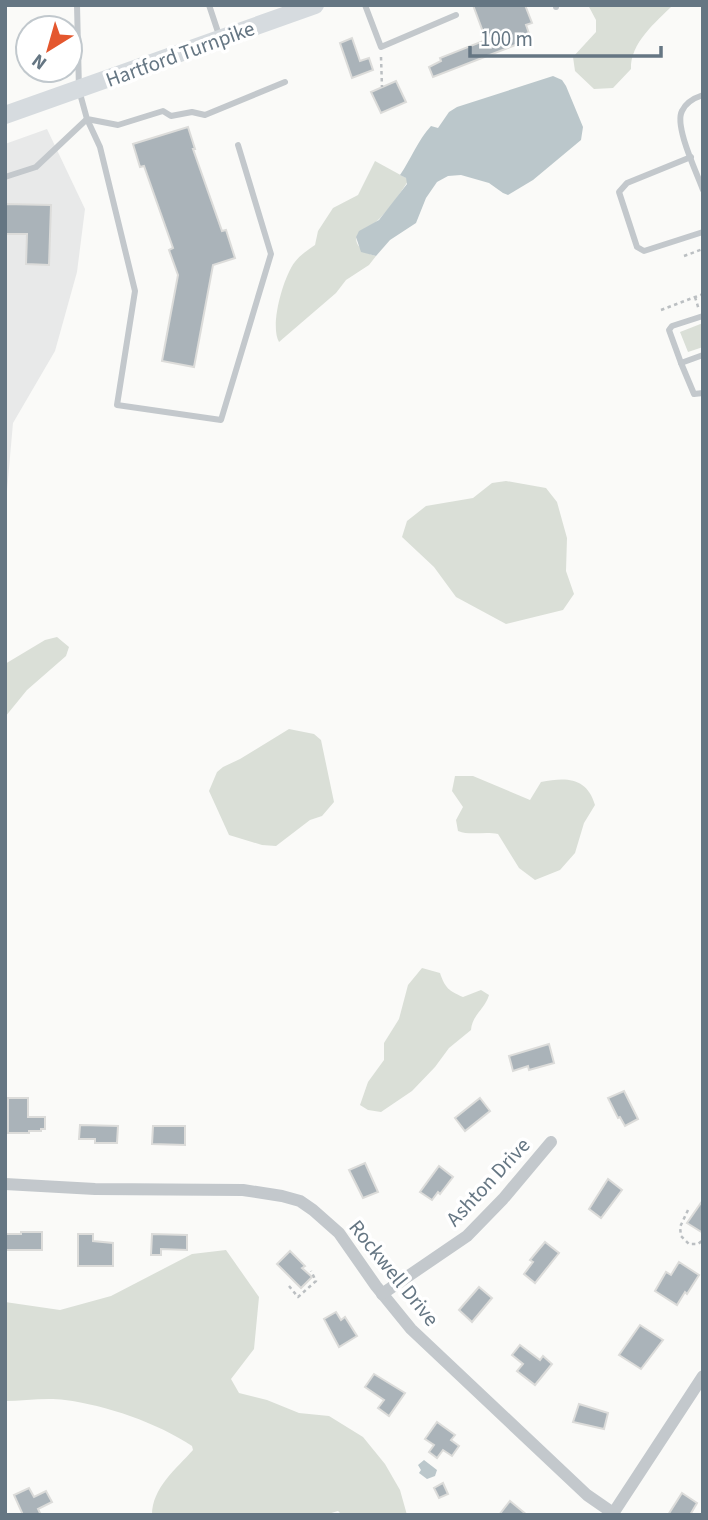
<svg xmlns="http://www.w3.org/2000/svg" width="708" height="1520" font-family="'Source Sans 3',sans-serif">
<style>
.built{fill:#e8e9e9}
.green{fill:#dadfd7}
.water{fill:#bbc7cb}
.building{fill:#aab3b9;stroke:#dcdcda;stroke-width:2}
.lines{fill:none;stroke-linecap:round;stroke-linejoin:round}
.path{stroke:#bbbfc2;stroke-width:2.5;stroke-dasharray:3.5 3.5;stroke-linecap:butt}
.lane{stroke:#c3c8cc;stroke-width:6}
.street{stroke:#c3c8cc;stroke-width:12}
.primary{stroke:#d6dbdf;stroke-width:18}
.labels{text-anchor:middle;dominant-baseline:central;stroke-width:7;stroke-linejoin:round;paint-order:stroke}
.street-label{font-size:21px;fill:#657683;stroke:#fff}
</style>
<rect width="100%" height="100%" fill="#fafaf8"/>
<polygon class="built" points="47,129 85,209 77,272 55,351 13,423 5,513 5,234 27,234 27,264 49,265 51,206 5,204 5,144"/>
<g class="green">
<path d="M 588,5 L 673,5 C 656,22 630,43 631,69 L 613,88 L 594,89 L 575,71 L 573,57 L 596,32 L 596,20 Z"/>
<path d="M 375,161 L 406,178 L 408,181 C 400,194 388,211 377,221 C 372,226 362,228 358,234 C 351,245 367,254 376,256 L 369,265 L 346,280 L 336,293 L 279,342 C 270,326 282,284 291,268 C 296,258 306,251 315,245 L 318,231 L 333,208 L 358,195 Z"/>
<polygon points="703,323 703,347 688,352 680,332"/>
<polygon points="506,481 546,488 557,502 567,538 566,571 574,594 563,610 506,624 456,597 434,567 402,537 407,521 426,506 473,498 492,483"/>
<polygon points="57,637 69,647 66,656 27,690 5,717 5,664 45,640"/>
<polygon points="289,729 314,734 321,740 334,802 322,816 310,820 276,846 262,845 229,835 209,791 217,772 223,767 240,759"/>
<path d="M 455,776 L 473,776 L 530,800 L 541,782 C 566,777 587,777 595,805 L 584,823 L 575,853 L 560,870 L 535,880 L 519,868 L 498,834 C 484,831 471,836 458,831 L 456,820 L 463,807 L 452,791 Z"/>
<path d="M 422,968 L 440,973 C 445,988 449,991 463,997 L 481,990 L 489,995 C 485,1009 472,1015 471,1030 L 449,1048 L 435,1067 L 412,1091 L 381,1112 L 368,1110 L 360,1105 L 368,1082 L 384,1060 L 384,1043 L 399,1019 L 408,985 Z"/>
<path d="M 226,1250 L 259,1297 L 254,1349 L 231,1379 L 239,1393 L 267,1400 L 299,1413 L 329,1416 L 363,1437 L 385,1464 L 400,1490 L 407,1515 L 342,1515 L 338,1511 L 325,1515 L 152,1515 C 152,1488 176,1469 193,1450 L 192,1446 C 158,1423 105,1405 65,1400 C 46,1397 24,1401 5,1401 L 5,1302 L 60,1310 L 111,1296 L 192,1254 Z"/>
</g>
<g class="water">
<path d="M 553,76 L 562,80 L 566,86 L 583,127 L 581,140 L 533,180 L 508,195 L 503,193 L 489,183 L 461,175 L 448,176 L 437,182 L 426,198 L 416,223 L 390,240 L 376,256 L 361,252 L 356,237 L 359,231 L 379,220 L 407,184 L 406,178 L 400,175 C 411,159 418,140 431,126 L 438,128 L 449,112 L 457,107 Z"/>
<polygon points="424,1460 437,1470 435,1476 427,1479 419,1473 421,1470 418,1465"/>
</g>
<g class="building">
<polygon points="473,5 525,5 532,23 526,25 531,39 433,77 429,67 441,61 440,58 486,40"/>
<polygon points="352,38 360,61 369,58 373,70 352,78 340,43"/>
<polygon points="396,81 406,102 381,113 371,92"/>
<polygon points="188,127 195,149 193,149 222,231 226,230 235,258 213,265 194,367 162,361 178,275 169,250 173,248 144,166 140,167 133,144"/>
<polygon points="5,204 51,205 49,265 26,264 27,234 5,234"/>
<polygon points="549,1044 554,1063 529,1070 528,1066 513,1071 509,1056"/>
<polygon points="624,1091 638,1119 625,1126 620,1117 618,1118 608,1098"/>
<polygon points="8,1098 28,1098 28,1117 45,1117 45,1129 41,1129 41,1131 29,1131 29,1133 8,1133"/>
<polygon points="480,1098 490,1111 465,1131 455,1118"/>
<polygon points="80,1125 118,1126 117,1143 95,1143 95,1139 79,1139"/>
<polygon points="153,1126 185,1126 185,1145 152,1144"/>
<polygon points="365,1163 378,1192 363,1198 349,1170"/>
<polygon points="439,1166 453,1177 440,1194 438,1192 432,1200 420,1192"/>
<polygon points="608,1179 622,1190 601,1218 589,1209"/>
<polygon points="703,1200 703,1233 687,1223"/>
<polygon points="21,1232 42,1232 42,1250 5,1250 5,1234 21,1234"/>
<polygon points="78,1234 93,1234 93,1241 113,1243 113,1266 78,1266"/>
<polygon points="152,1234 187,1235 187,1250 161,1249 161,1255 151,1255"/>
<polygon points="545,1242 559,1253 535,1283 524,1274 533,1262 530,1260"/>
<polygon points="290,1251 305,1266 302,1268 312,1277 301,1288 277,1264"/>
<polygon points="679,1262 699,1275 687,1294 685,1292 677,1305 655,1291 666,1272 671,1275"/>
<polygon points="479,1287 492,1298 472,1322 459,1310"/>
<polygon points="336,1312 341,1320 345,1317 357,1336 339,1347 324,1319"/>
<polygon points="640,1325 663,1340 641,1369 619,1355"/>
<polygon points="520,1345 540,1360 543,1356 552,1364 535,1385 517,1371 523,1364 512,1355"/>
<polygon points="374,1374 405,1393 389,1416 378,1408 384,1400 365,1387"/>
<polygon points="579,1404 608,1413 604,1429 573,1422"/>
<polygon points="437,1422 455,1435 451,1440 459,1446 452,1456 443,1450 437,1458 429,1452 434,1445 425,1439"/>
<polygon points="443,1483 448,1494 439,1498 434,1488"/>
<polygon points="29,1488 34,1497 46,1491 52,1502 38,1509 41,1515 23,1515 14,1495"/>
<polygon points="682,1493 697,1503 690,1515 668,1515"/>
<polygon points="510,1501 527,1515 499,1515"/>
</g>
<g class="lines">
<g class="path">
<polyline points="381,57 382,87"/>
<polyline points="684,256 703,249"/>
<polyline points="695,297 699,310"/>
<polyline points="661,310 703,294"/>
<polyline points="688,1210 680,1227 681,1236 689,1244 698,1244 703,1240"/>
<polyline points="289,1286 298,1297 316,1281 311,1271"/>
</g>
<g class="lane">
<polyline points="77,5 79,90 87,119 118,125 163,111 171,116 192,112 205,115 285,82"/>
<polyline points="209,5 220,38"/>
<polyline points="365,5 381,47 456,15"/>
<polyline points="556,5 556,7"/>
<path d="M 703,95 C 694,98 686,102 682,111 C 674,126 697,173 703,190"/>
<polyline points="691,157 627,183 619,192 637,247 644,251 703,232"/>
<polyline points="5,177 36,167 87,119 100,147 135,291 117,405 221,420 271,254 238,145"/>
<polyline points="703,355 681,363 694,394 703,393"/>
<polyline points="681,363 669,330 672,326 703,316"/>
</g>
<g class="street">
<polyline points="5,1184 95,1189 243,1190 282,1196 300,1201 313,1210 339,1233 376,1286 411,1329 587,1495 613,1513"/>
<polyline points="382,1294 467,1236 503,1199 551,1142"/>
<polyline points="612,1515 703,1376"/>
</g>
<polyline class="primary" points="5,115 315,5"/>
</g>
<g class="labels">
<g class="street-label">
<text transform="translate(180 54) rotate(-20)">Hartford Turnpike</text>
<text transform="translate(488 1182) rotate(-47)">Ashton Drive</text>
<text transform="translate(394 1273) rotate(51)">Rockwell Drive</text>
</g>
</g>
<rect width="708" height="1520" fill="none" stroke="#657683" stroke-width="14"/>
<g transform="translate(49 49) rotate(217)"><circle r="33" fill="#ffffff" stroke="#c1c8cd" stroke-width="2"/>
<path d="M0-5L12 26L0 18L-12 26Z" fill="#e4572e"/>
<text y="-10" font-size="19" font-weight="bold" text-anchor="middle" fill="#657683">N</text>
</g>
<path d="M470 46v10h191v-10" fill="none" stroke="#657683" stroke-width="3.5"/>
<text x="480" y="46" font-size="21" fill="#657683" stroke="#ffffff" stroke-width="5" paint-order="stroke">100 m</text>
</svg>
